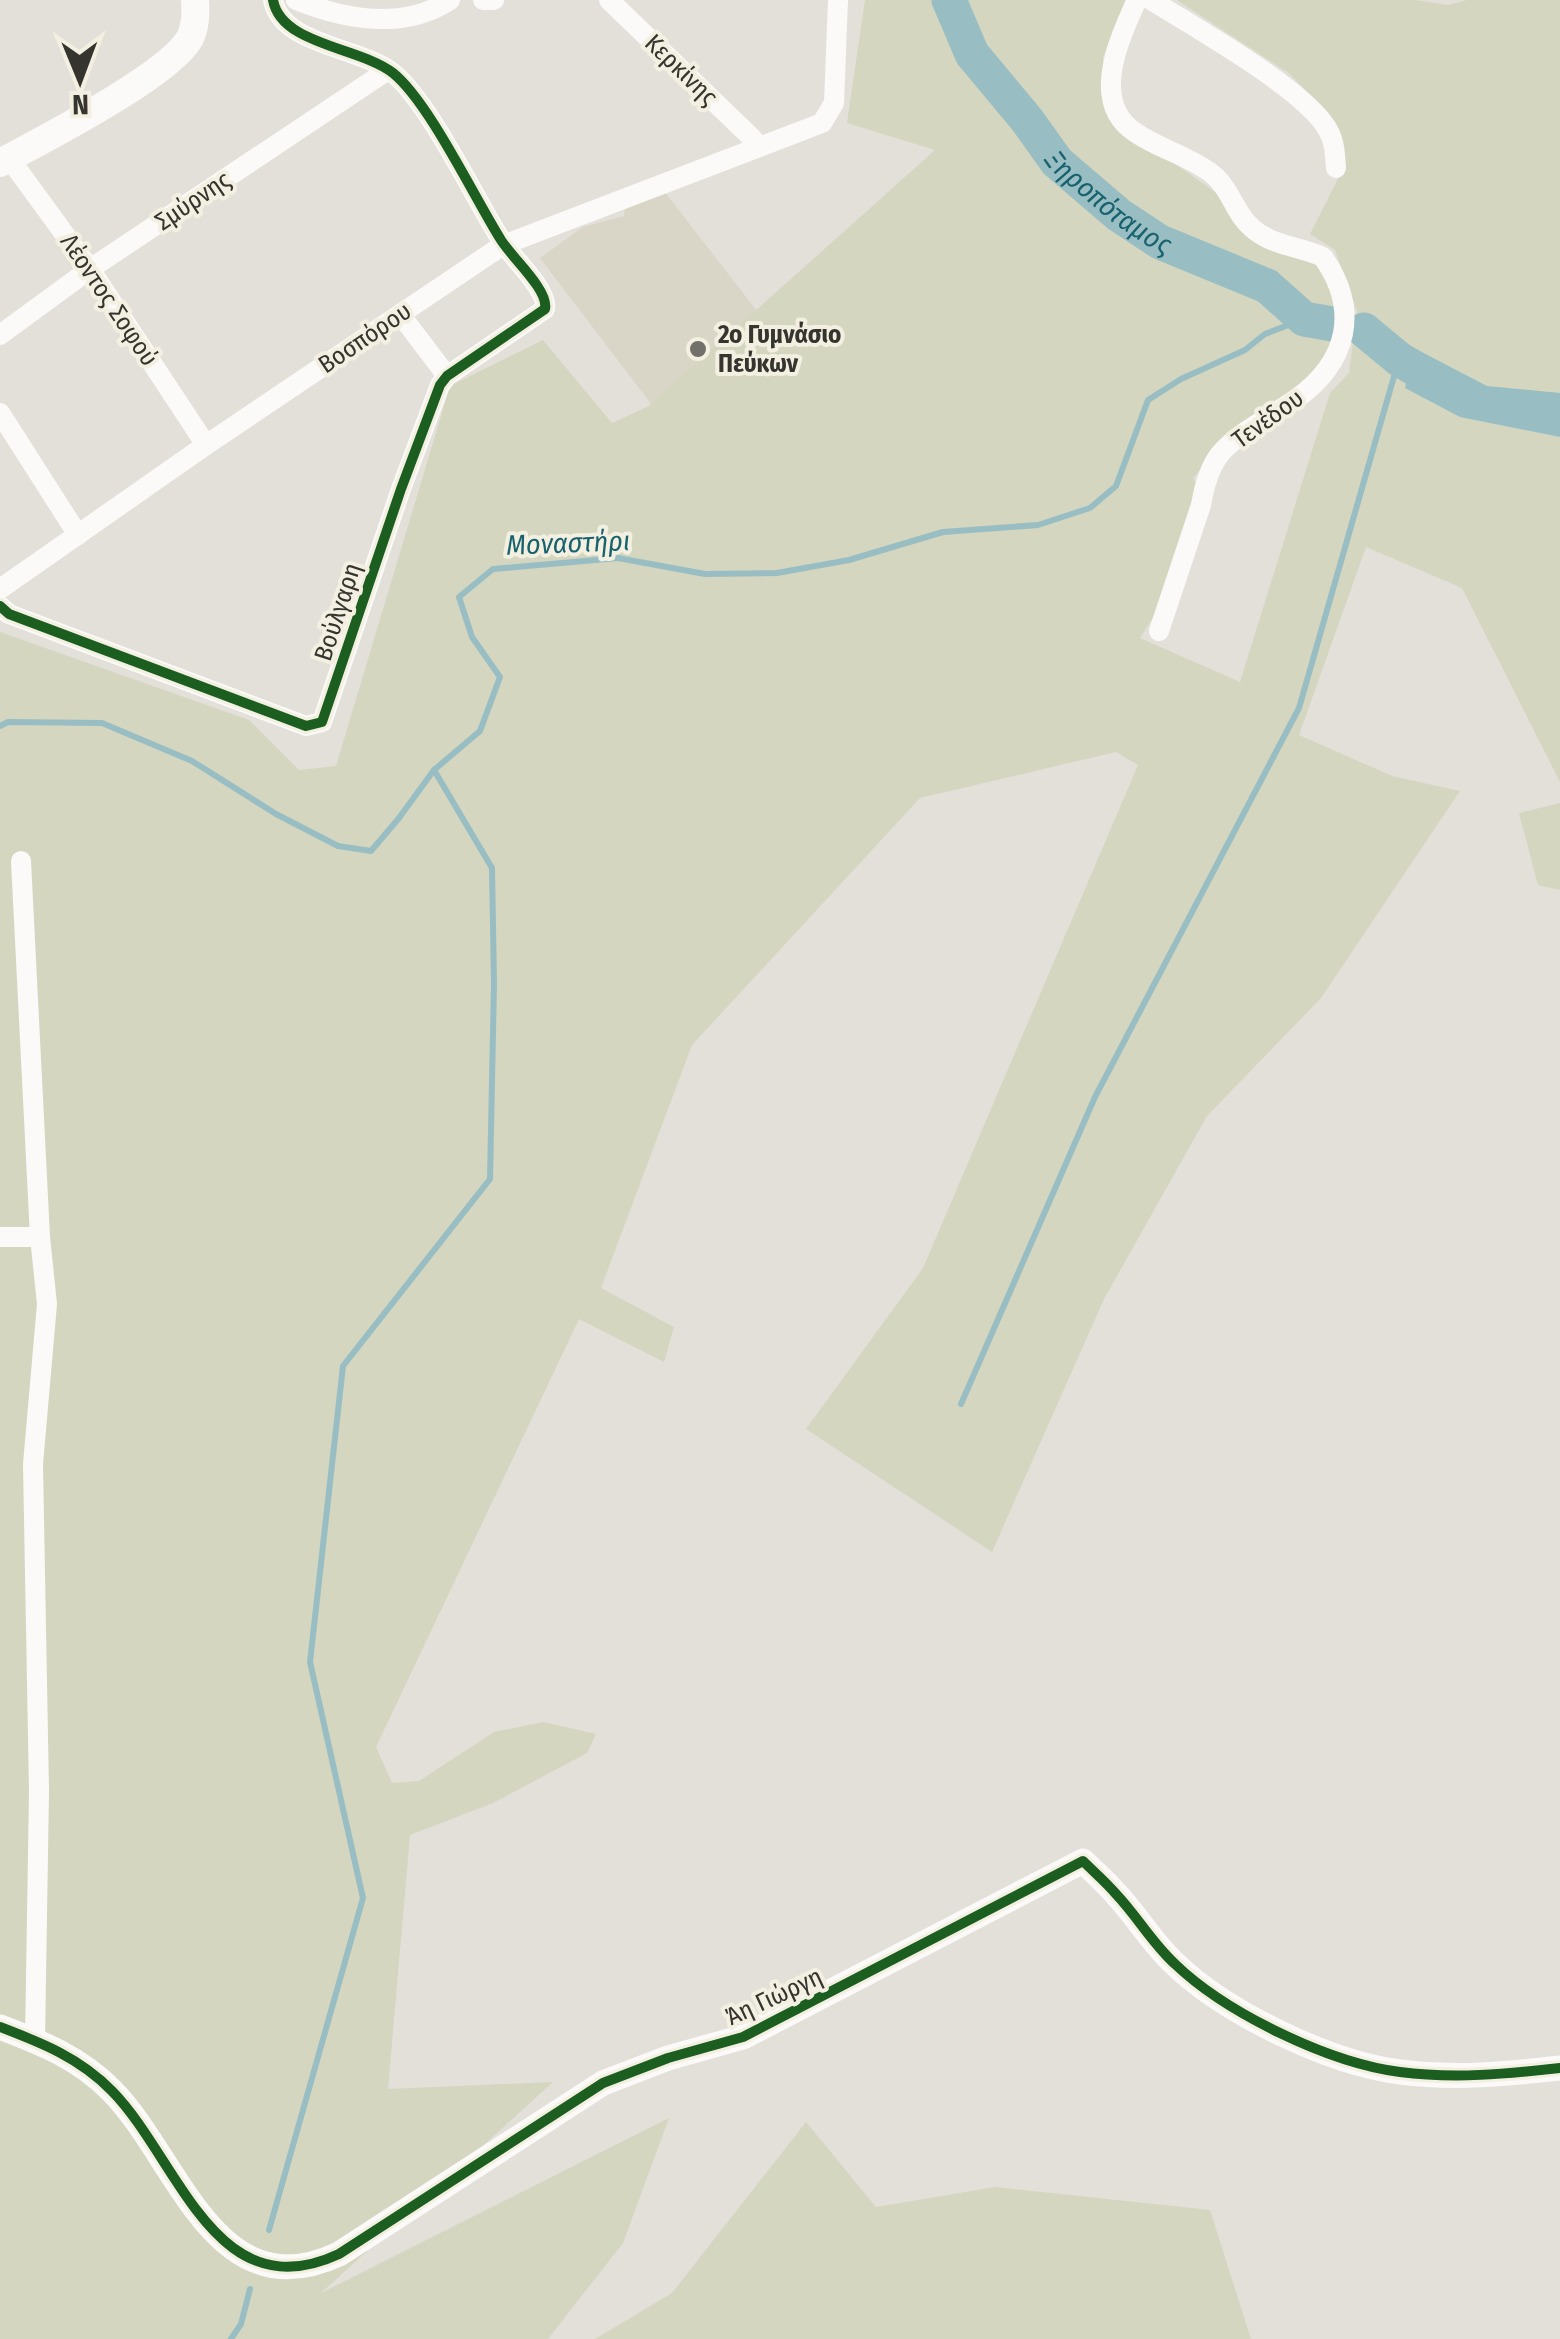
<svg xmlns="http://www.w3.org/2000/svg" width="1560" height="2339" font-family="'Fira Sans Condensed',sans-serif">
<style>
.built{fill:#d9d6c8}
.green{fill:#d4d6c0}
.water{fill:#98bec3}
.lines{fill:none;stroke-linecap:round;stroke-linejoin:round}
.stream{stroke:#98bec3;stroke-width:6}
.river{stroke:#98bec3;stroke-width:35}
.minor{stroke:#fbfaf9;stroke-width:20}
.tertiary{stroke:#fbfaf9;stroke-width:25}
.secondary{stroke:#fbfaf9;stroke-width:28}
.cycleway-casing{stroke:#f3f0e2;stroke-width:16}
.cycleway{stroke:#1b5e20;stroke-width:10}
.poi-dot{fill:#72706a;stroke:#f3f0e2;stroke-width:4}
.labels{text-anchor:middle;dominant-baseline:central;stroke-width:8;stroke-linejoin:round;paint-order:stroke}
.street-label{font-size:25px;fill:#35342f;stroke:#f3f0e2}
.poi-label{font-size:25px;font-weight:bold;fill:#35342f;stroke:#f3f0e2;text-anchor:start}
.water-label{font-size:28px;font-style:italic;fill:#18626e;stroke:#f3f0e2}
</style>
<rect width="100%" height="100%" fill="#e2e0d9"/>
<polygon class="built" points="664,191 857,440 709,480 540,258 583,227 624,216 625,203"/>
<g class="green">
<polygon points="865,0 1125,0 1103,57 1106,96 1161,154 1314,262 1327,283 1342,322 1316,373 1206,463 1193,478 1201,493 1157,611 1140,638 1240,682 1330,393 1349,373 1357,311 1335,250 1310,234 1343,169 1336,123 1290,74 1177,0 1415,0 1448,5 1467,0 1560,0 1560,782 1462,588 1366,547 1299,735 1392,776 1460,791 1321,998 1207,1116 1104,1299 992,1552 806,1429 923,1268 1138,765 1116,752 920,798 692,1045 601,1288 674,1327 664,1362 579,1319 376,1747 392,1783 419,1781 494,1732 543,1722 596,1734 587,1753 493,1803 410,1835 388,2089 553,2082 321,2293 669,2118 623,2243 548,2339 0,2339 0,632 249,720 299,770 336,766 450,386 543,340 612,423 649,406 935,150 847,123"/>
<polygon points="1560,803 1560,890 1538,885 1519,813"/>
<polygon points="806,2122 876,2207 995,2187 1210,2210 1251,2339 595,2339 672,2293"/>
</g>
<polygon class="water" points="1414,348 1487,386 1560,393 1560,437 1460,417 1405,388"/>
<g class="lines">
<g class="stream">
<polyline points="0,726 8,722 102,723 192,761 276,814 338,846 371,851 399,818 434,770 480,731 500,677 472,637 459,597 493,569 618,558 705,574 777,573 849,560 943,532 1038,525 1090,508 1116,486 1148,400 1181,379 1245,350 1265,334 1304,319"/>
<polyline points="961,1404 1095,1097 1299,708 1399,359"/>
<polyline points="269,2230 363,1898 310,1662 343,1366 490,1179 494,984 492,868 434,770"/>
<polyline points="231,2339 241,2324 250,2289"/>
</g>
<g class="river">
<path id="s1" d="M 949,0 L 972,54 L 1027,120 L 1057,162 L 1119,215 L 1160,242 L 1267,286 L 1304,319 L 1338,325"/>
<polyline points="1364,330 1399,359 1449,389"/>
</g>
<g class="minor">
<path d="M 296,0 C 346,20 404,30 450,0"/>
<polyline points="483,0 494,0"/>
<polyline points="609,0 753,139"/>
<path d="M 1137,0 C 1119,39 1089,103 1136,133 C 1160,149 1188,156 1211,173 C 1231,188 1234,213 1252,228 C 1270,245 1301,247 1323,257 C 1360,310 1348,362 1296,399 C 1271,417 1241,430 1220,454 C 1209,468 1204,487 1201,505 L 1159,631"/>
<path d="M 1151,0 C 1194,27 1305,89 1328,130 C 1335,142 1335,155 1336,168"/>
<polyline points="9,158 90,269 206,445"/>
<polyline points="400,314 447,376"/>
<polyline points="0,335 90,269 388,70"/>
<polyline points="0,413 78,535"/>
<polyline points="0,589 206,445 503,245 822,123 834,103 838,0"/>
<path d="M 0,606 L 9,614 L 306,726 L 322,722 L 401,489 L 440,385 L 447,376 L 545,309 C 549,290 512,258 501,240 C 474,197 429,102 393,73 C 360,47 281,45 273,0"/>
<polyline points="21,861 40,1237 47,1304 33,1464 39,1791 35,2041"/>
<polyline points="0,1237 40,1237"/>
</g>
<path class="tertiary" d="M 0,2027 C 42,2043 80,2058 112,2091 C 179,2159 215,2312 339,2254 L 603,2083 L 668,2058 L 743,2037 L 1083,1861 C 1094,1872 1106,1882 1116,1894 C 1137,1916 1152,1943 1175,1964 C 1226,2013 1329,2063 1400,2072 C 1454,2079 1506,2074 1560,2068"/>
<path class="secondary" d="M 0,163 C 42,140 170,75 190,38 C 196,26 196,13 195,0"/>
<defs>
<g id="cycleway">
<path d="M 0,606 L 9,614 L 306,726 L 322,722 L 401,489 L 440,385 L 447,376 L 545,309 C 549,290 512,258 501,240 C 474,197 429,102 393,73 C 360,47 281,45 273,0"/>
<path d="M 0,2027 C 42,2043 80,2058 112,2091 C 179,2159 215,2312 339,2254 L 603,2083 L 668,2058 L 743,2037 L 1083,1861 C 1094,1872 1106,1882 1116,1894 C 1137,1916 1152,1943 1175,1964 C 1226,2013 1329,2063 1400,2072 C 1454,2079 1506,2074 1560,2068"/>
</g>
</defs>
<use href="#cycleway" class="cycleway-casing"/>
<use href="#cycleway" class="cycleway"/>
</g>
<circle class="poi-dot" cx="698" cy="349" r="10"/>
<g class="labels">
<g class="street-label">
<text transform="translate(681 70) rotate(44)">Κερκίνης</text>
<text transform="translate(193 201) rotate(-34)">Σμύρνης</text>
<text transform="translate(109 300) rotate(56)">Λέοντος Σοφού</text>
<text transform="translate(365 338) rotate(-34)">Βοσπόρου</text>
<text transform="translate(1268 419) rotate(-36)">Τενέδου</text>
<text transform="translate(338 612) rotate(-72)">Βούλγαρη</text>
<text transform="translate(774 1997) rotate(-25)">Άη Γιώργη</text>
</g>
<g class="poi-label">
<text x="718" y="335">2ο Γυμνάσιο<tspan x="718" dy="29">Πεύκων</tspan></text>
</g>
<g class="water-label">
<text stroke="none"><textPath href="#s1" startOffset="262">Ξηροπόταμος</textPath></text>
<text transform="translate(568 543) rotate(-2)">Μοναστήρι</text>
</g>
</g>
<g transform="translate(80 80) rotate(179)" stroke="#f3f0e2" stroke-width="8" paint-order="stroke">
<path d="M0-8L18 38L0 25L-18 38Z" fill="#35342f"/>
<text y="-15" font-size="28" font-weight="bold" text-anchor="middle" fill="#35342f">N</text>
</g>
</svg>
